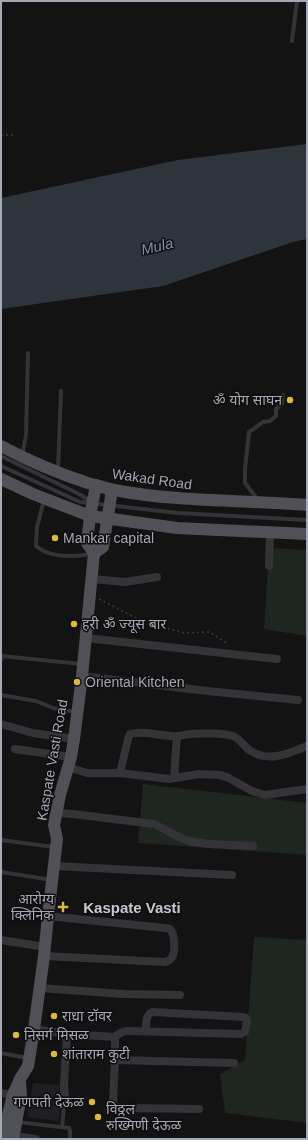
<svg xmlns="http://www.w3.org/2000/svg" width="308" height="1140" font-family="Arial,'Noto Sans Devanagari',sans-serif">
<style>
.built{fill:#1f1f21}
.green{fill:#1f2620}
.water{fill:#2d343b}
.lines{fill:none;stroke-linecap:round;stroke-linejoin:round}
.path{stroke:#3a3b3f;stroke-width:1.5;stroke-dasharray:2 3;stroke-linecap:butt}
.lane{stroke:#343438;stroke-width:4}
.street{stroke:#343438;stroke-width:8}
.primary{stroke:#505157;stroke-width:12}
.poi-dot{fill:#dbb743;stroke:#0e0e0f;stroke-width:1.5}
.labels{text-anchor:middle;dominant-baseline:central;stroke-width:3;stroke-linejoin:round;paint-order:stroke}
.poi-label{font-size:14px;fill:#a6a8b3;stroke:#0e0e0f;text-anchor:start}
.street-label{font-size:14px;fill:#a6a8b3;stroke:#0e0e0f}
.water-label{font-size:15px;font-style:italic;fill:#8092aa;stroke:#0e0e0f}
.neighbourhood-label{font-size:15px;font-weight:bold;fill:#c6c8cf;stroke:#0e0e0f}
</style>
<rect width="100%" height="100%" fill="#131314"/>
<polygon class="built" points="33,1083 62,1085 59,1121 27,1117"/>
<g class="green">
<polygon points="269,548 307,550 307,636 264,629"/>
<polygon points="143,784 307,803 307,855 138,843"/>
<polygon points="254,937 307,940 307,1123 225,1113 220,1074 245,1060"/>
</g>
<polygon class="water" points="307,144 307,239 293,242 163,286 1,309 1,198 178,160"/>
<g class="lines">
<g class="path">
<polyline points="1,135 14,135"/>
<polyline points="99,599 132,616 151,624 185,633 210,632 225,642 227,645"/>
</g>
<g class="lane">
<polyline points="292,41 297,1"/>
<polyline points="1,456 81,495 91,502"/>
<polyline points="22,456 26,435 28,353"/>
<polyline points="1,466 80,502 178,513 307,520"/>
<polyline points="58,470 61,391"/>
<path d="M 44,500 L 37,527 L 36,546 C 50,558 74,557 92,554"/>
<polyline points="255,500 255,496 245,483 245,469 249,432 263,422 270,421 276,416 276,409 282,403 283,395"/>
<polyline points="1,660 2,656 81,664"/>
<polyline points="1,695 36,701 53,708 76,712"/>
<polyline points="1,840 54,847"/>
<polyline points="1,872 52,880"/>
<polyline points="1,1053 27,1058"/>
<polyline points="18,1122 69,1128 70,1131 70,1139"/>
<polyline points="62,1127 65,1096"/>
</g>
<g class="street">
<polyline points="269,566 270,532"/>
<polyline points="92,579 125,582 157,577"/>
<polyline points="86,638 277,659"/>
<polyline points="82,676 207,691 298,700"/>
<polyline points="1,724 33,733 74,739"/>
<path d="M 307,746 C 288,754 268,763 249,750 C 244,746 239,738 233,736 C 220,732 204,733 191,734 C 185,734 178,737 173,736 C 158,736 144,730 130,734 L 128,739 L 120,773 L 169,779 L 199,774 L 219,775 L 227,777 L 252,791 L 265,795 L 307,789"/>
<polyline points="15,749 71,757"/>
<polyline points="68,767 87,773 120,773"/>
<polyline points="174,778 177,736"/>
<polyline points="57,813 73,814 154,824 183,839 193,842 210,844 253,846"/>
<polyline points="54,866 232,875"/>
<polyline points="1,940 45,947"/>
<path d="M 44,956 L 165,962 C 168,961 169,961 171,959 C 176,953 175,935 170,929 L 165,928 L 48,916"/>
<polyline points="40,988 123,994 180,995"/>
<polyline points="34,1029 67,1034 64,1083 65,1096"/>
<path d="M 67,1034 L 115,1037 C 119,1033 122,1031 128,1031 L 241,1034 L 245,1032 L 247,1021 L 246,1018 L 243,1017 L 152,1012 C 145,1016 146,1024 146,1031"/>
<path d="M 115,1037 L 115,1060 L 113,1103 C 115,1108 119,1108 124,1108 L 199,1109"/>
<polyline points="115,1060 234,1063"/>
<polyline points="1,1093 13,1095"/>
<polyline points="13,1136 36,1139"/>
</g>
<g class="primary">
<path d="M 1,446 C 29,461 57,473 88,483 C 96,485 105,488 114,490 C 177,502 243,500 307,505"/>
<polyline points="1,479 33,494 90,516 177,528 307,534"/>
<polyline points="94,553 103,547 112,490"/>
<polyline points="2,1139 13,1095 20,1079 28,1066 34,1029 44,956 48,916 57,839 54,825 60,795 71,757 74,739 82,676 94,553 87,543 90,516 96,485"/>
<polyline points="13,1139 21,1096 20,1081"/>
</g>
</g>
<g class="poi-dot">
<circle cx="290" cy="400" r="4"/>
<circle cx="55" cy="538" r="4"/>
<circle cx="74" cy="624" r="4"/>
<circle cx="77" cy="682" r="4"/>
<path d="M61 901h4v4h4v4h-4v4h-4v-4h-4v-4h4z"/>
<circle cx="54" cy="1016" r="4"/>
<circle cx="16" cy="1035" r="4"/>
<circle cx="54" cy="1054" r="4"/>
<circle cx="92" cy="1102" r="4"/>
<circle cx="98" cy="1117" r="4"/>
</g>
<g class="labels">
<g class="poi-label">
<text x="282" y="400" text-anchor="end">ॐ योग साघन</text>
<text x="63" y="538">Mankar capital</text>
<text x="82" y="624">हरी ॐ ज्यूस बार</text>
<text x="85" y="682">Oriental Kitchen</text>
<text x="54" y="899" text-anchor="end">आरोग्य<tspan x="54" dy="16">क्लिनिक</tspan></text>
<text x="62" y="1016">राधा टॉवर</text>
<text x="24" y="1035">निसर्ग मिसळ</text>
<text x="62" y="1054">शांताराम कुटी</text>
<text x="84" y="1102" text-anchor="end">गणपती देऊळ</text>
<text x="106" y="1109">विठ्ठल<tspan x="106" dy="16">रुख्मिणी देऊळ</tspan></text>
</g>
<g class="street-label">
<text transform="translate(152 479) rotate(8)">Wakad Road</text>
<text transform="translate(52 760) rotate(-80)">Kaspate Vasti Road</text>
</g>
<g class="water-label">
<text transform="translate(157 246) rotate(-13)">Mula</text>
</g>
<g class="neighbourhood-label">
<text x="132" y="907">Kaspate Vasti</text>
</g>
</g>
<rect width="308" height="1140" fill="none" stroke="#a6a8b3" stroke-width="4"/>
</svg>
